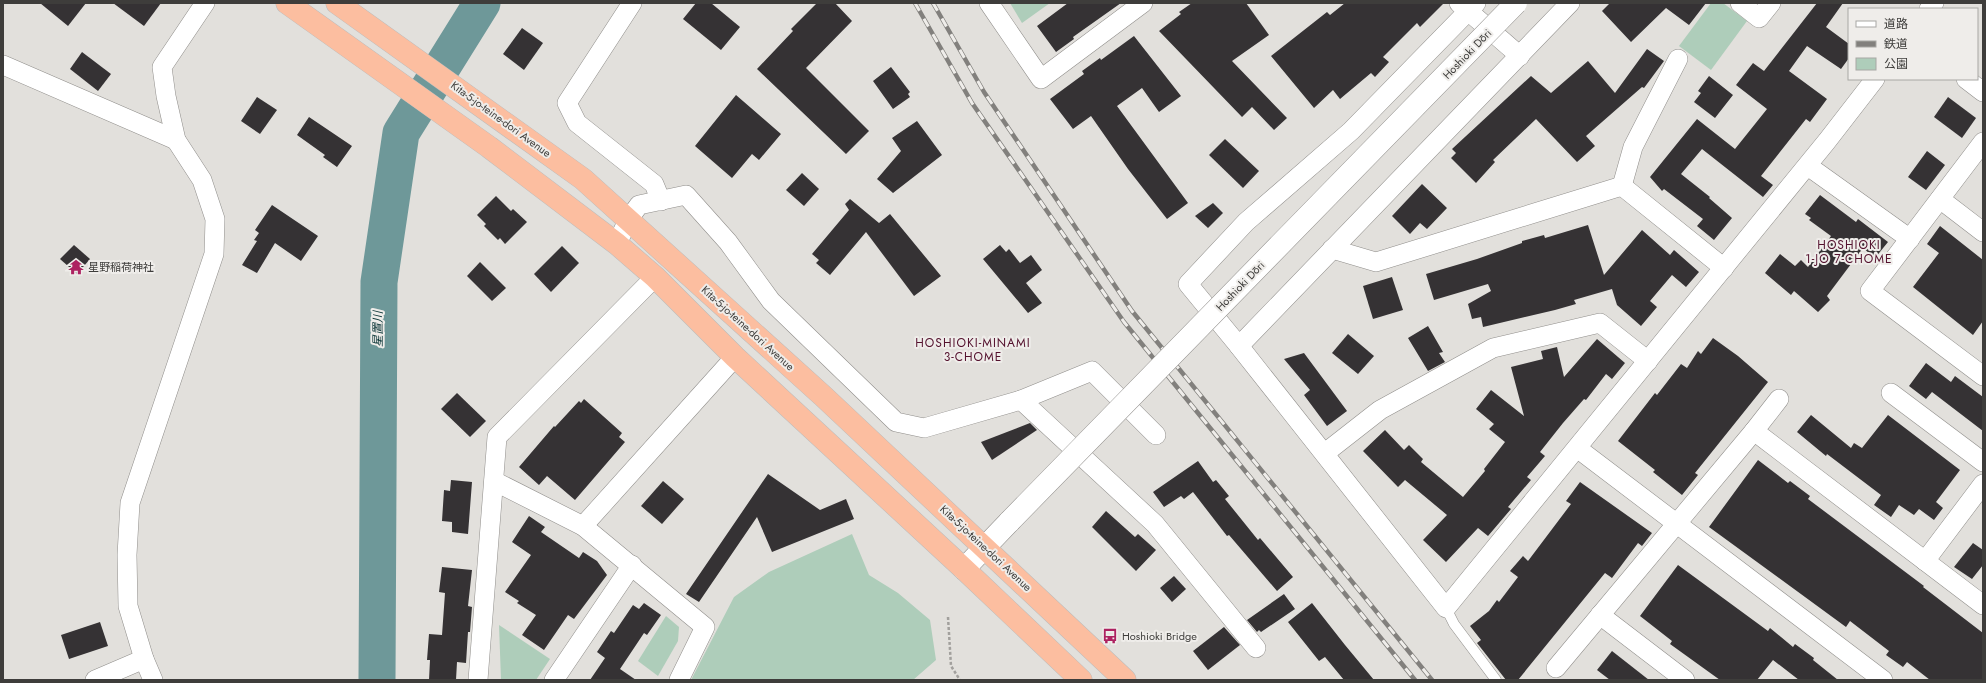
<svg xmlns="http://www.w3.org/2000/svg" width="1986" height="683" font-family="Jost,'Noto Sans JP',sans-serif">
<style>
.green{fill:#aecdba}
.lines{fill:none;stroke-linecap:round;stroke-linejoin:round}
.river{stroke:#6e9899;stroke-width:37}
.building{fill:#353234}
.service-casing{stroke:#908e8b;stroke-width:11}
.minor-casing{stroke:#908e8b;stroke-width:20}
.tertiary-casing{stroke:#908e8b;stroke-width:23}
.trunk-casing{stroke:#bdbdbc;stroke-width:23}
.path{stroke:#a2a09d;stroke-width:2.5;stroke-dasharray:3 2;stroke-linecap:butt}
.service{stroke:#fff;stroke-width:10}
.minor{stroke:#fff;stroke-width:19}
.tertiary{stroke:#fff;stroke-width:22}
.trunk{stroke:#fcbea0;stroke-width:22}
.rail-casing{stroke:#82807d;stroke-width:4.5}
.rail{stroke:#efedea;stroke-width:3;stroke-dasharray:9;stroke-linecap:butt}
.tertiary-bridge-casing{stroke:#908e8b;stroke-width:23;stroke-linecap:butt}
.tertiary-bridge{stroke:#fff;stroke-width:22}
.labels{text-anchor:middle;dominant-baseline:central;stroke-width:4;stroke-linejoin:round;paint-order:stroke}
.street-label{font-size:11px;fill:#3e3d3b;stroke:#efedea}
.poi-label{font-size:11px;fill:#3e3d3b;stroke:#efedea;text-anchor:start}
.neighbourhood-label{font-size:12px;letter-spacing:1px;fill:#54122e;stroke:#efedea}
.water-label{font-size:12px;font-style:italic;fill:#0a3536;stroke:#efedea}
</style>
<rect width="100%" height="100%" fill="#e2e0dc"/>
<g class="green">
<polygon points="1010,3 1050,3 1022,23"/>
<polygon points="1711,3 1723,3 1747,21 1711,70 1679,46"/>
<polygon points="852,534 869,575 898,593 930,620 936,660 913,680 691,680 734,597 769,572"/>
<polygon points="666,616 679,627 678,641 658,676 638,661"/>
<polygon points="499,625 550,659 536,680 501,680"/>
</g>
<g class="lines">
<polyline class="river" points="377,680 379,282 401,133 482,3"/>
</g>
<g class="building">
<polygon points="40,3 86,3 68,26"/>
<polygon points="113,3 161,3 144,26"/>
<polygon points="696,3 711,3 740,27 721,50 683,19"/>
<polygon points="817,3 835,3 852,21 806,68 869,131 846,154 757,69 793,31 791,29"/>
<polygon points="1068,3 1121,3 1073,37 1074,39 1056,52 1037,26"/>
<polygon points="1192,3 1246,3 1269,35 1232,61 1287,118 1274,130 1252,107 1242,117 1159,31 1181,14 1179,12"/>
<polygon points="1345,3 1444,3 1420,27 1417,23 1383,57 1389,62 1375,77 1371,73 1340,99 1333,90 1314,108 1271,56 1327,12 1330,15"/>
<polygon points="1610,3 1706,3 1689,25 1666,8 1631,42 1602,11"/>
<polygon points="1817,3 1843,3 1826,27 1849,44 1849,58 1841,69 1807,46 1789,71 1827,99 1810,122 1806,119 1761,176 1773,185 1763,197 1702,149 1681,174 1710,197 1709,198 1732,218 1714,240 1697,226 1703,219 1664,189 1662,191 1650,177 1697,119 1735,149 1767,109 1736,85 1753,63 1764,71"/>
<polygon points="522,28 543,43 524,70 503,54"/>
<polygon points="1134,36 1181,96 1159,112 1142,88 1117,106 1188,203 1167,219 1128,169 1091,116 1073,129 1050,99 1084,74 1082,71 1100,58 1101,60"/>
<polygon points="1647,49 1664,61 1644,88 1642,87 1586,136 1595,146 1577,162 1536,119 1493,160 1495,162 1476,183 1451,158 1456,153 1452,149 1531,76 1551,93 1588,61 1615,93"/>
<polygon points="82,52 111,74 98,91 70,69"/>
<polygon points="891,67 910,92 908,94 910,97 893,109 873,81"/>
<polygon points="1709,76 1733,95 1715,118 1694,102 1701,93 1698,91"/>
<polygon points="736,95 781,134 759,160 752,154 732,178 695,146"/>
<polygon points="257,97 277,110 260,134 241,121"/>
<polygon points="1948,97 1976,118 1962,138 1934,117"/>
<polygon points="309,117 352,146 337,167 323,157 325,155 297,135"/>
<polygon points="917,121 942,155 893,193 877,179 901,151 892,138"/>
<polygon points="1225,139 1259,171 1243,188 1209,155"/>
<polygon points="1927,151 1945,165 1926,190 1908,177"/>
<polygon points="802,173 819,189 804,206 786,190"/>
<polygon points="1422,184 1447,208 1427,229 1420,223 1410,234 1392,216"/>
<polygon points="1820,195 1856,222 1858,219 1888,242 1875,258 1863,248 1827,296 1830,300 1818,312 1794,291 1791,295 1765,273 1780,254 1795,266 1801,260 1808,267 1831,236 1809,220 1811,218 1805,214"/>
<polygon points="496,196 511,211 513,209 527,222 505,244 500,238 498,240 484,226 486,224 477,215"/>
<polygon points="850,199 879,223 890,214 941,276 914,296 866,232 830,275 816,263 819,260 812,254 849,210 845,204"/>
<polygon points="1213,203 1223,213 1208,228 1195,216"/>
<polygon points="272,205 318,236 301,261 275,243 257,273 242,265 257,241 254,240 259,233 255,230"/>
<polygon points="1588,225 1604,275 1642,230 1670,255 1674,250 1699,272 1686,287 1672,275 1650,301 1657,307 1641,326 1617,305 1612,289 1574,300 1576,304 1555,310 1483,327 1481,317 1472,319 1468,304 1491,291 1488,284 1434,300 1426,274 1477,259 1522,243 1522,241 1544,235 1545,238"/>
<polygon points="1940,226 1983,260 1983,321 1973,335 1913,287 1939,253 1927,244"/>
<polygon points="74,245 90,259 77,274 60,259"/>
<polygon points="1000,245 1006,252 1009,249 1020,263 1031,255 1042,270 1026,283 1042,303 1028,313 983,259"/>
<polygon points="562,246 579,263 551,292 534,274"/>
<polygon points="480,262 506,288 492,301 467,276"/>
<polygon points="1392,277 1403,310 1373,319 1363,286"/>
<polygon points="1428,326 1443,352 1439,353 1445,362 1428,371 1408,338"/>
<polygon points="1348,334 1374,356 1358,374 1332,353"/>
<polygon points="1713,338 1738,356 1768,382 1695,473 1698,475 1682,495 1653,472 1655,470 1618,441 1655,393 1657,395 1681,364 1687,368 1698,351 1701,354"/>
<polygon points="1597,339 1625,363 1612,379 1606,374 1586,400 1584,399 1563,423 1540,452 1545,456 1527,477 1531,480 1508,507 1511,509 1488,536 1478,528 1446,562 1423,540 1447,515 1405,480 1398,487 1363,451 1385,430 1404,450 1409,445 1423,459 1421,462 1463,497 1485,471 1484,469 1505,442 1489,429 1494,424 1476,409 1491,390 1524,416 1511,367 1543,359 1541,351 1557,347 1564,377"/>
<polygon points="1304,353 1347,411 1327,426 1304,395 1310,390 1284,359"/>
<polygon points="1926,363 1951,382 1955,376 1983,397 1983,431 1932,392 1926,399 1909,386"/>
<polygon points="457,393 486,421 470,437 441,409"/>
<polygon points="584,399 622,433 619,437 625,442 575,500 547,476 539,485 519,467 554,426 555,427 579,401 581,403"/>
<polygon points="1811,415 1851,448 1854,443 1862,448 1888,415 1960,470 1936,502 1943,508 1934,520 1919,509 1914,515 1899,505 1891,517 1874,505 1881,495 1827,454 1826,456 1797,432"/>
<polygon points="1030,423 1037,430 992,460 981,442"/>
<polygon points="1758,460 1788,483 1790,481 1810,496 1808,499 1924,586 1923,587 1983,633 1983,680 1930,680 1907,662 1903,667 1886,655 1889,651 1850,621 1846,627 1709,527"/>
<polygon points="1198,461 1213,482 1216,480 1229,496 1225,499 1258,540 1260,538 1293,577 1277,591 1229,535 1227,536 1193,492 1184,499 1181,496 1164,507 1153,492"/>
<polygon points="768,474 820,510 846,499 854,519 772,552 757,517 699,602 686,594"/>
<polygon points="451,480 472,482 468,534 452,532 452,522 442,521 444,490 450,491"/>
<polygon points="663,481 684,499 662,524 641,506"/>
<polygon points="1580,482 1652,533 1642,546 1638,543 1612,578 1605,573 1518,680 1506,680 1477,643 1481,640 1470,626 1489,611 1497,600 1499,602 1518,577 1510,571 1523,556 1528,561 1571,504 1566,501"/>
<polygon points="1106,511 1135,537 1138,534 1156,550 1136,571 1092,527"/>
<polygon points="529,516 545,527 541,532 579,558 583,552 597,561 607,575 574,619 568,615 544,650 522,635 536,615 517,603 519,601 505,592 531,555 512,542"/>
<polygon points="1973,543 1983,550 1983,565 1972,579 1954,567"/>
<polygon points="1678,565 1768,631 1770,628 1793,647 1795,644 1814,658 1813,660 1838,680 1799,680 1773,660 1757,680 1720,680 1670,644 1672,641 1640,616"/>
<polygon points="442,567 472,570 468,606 472,607 470,632 468,632 466,663 457,662 456,680 429,680 430,660 427,660 429,634 442,635 445,593 439,592"/>
<polygon points="1174,576 1186,589 1172,602 1160,588"/>
<polygon points="1284,594 1295,609 1261,632 1259,630 1257,632 1247,620"/>
<polygon points="644,603 661,615 647,635 644,633 620,669 636,680 590,680 605,658 597,652 611,631 614,633 633,605 639,609"/>
<polygon points="1312,603 1345,645 1374,680 1344,680 1325,657 1319,661 1288,622"/>
<polygon points="100,622 108,646 69,659 61,635"/>
<polygon points="1224,627 1240,645 1208,670 1193,651"/>
<polygon points="1612,651 1649,680 1610,680 1597,670"/>
</g>
<g class="lines">
<defs>
<polyline id="service" points="1446,608 1454,624 1496,680"/>
<g id="minor">
<polyline points="632,3 567,103 577,123 654,184 661,201"/>
<polyline points="989,3 1041,79 1143,3"/>
<polyline points="1459,3 1520,56"/>
<polyline points="1476,3 1351,131 1246,222 1188,284 1239,346 1570,3"/>
<polyline points="1740,3 1759,18 1771,3"/>
<polyline points="1929,9 1934,3"/>
<polyline points="3,65 176,140"/>
<polyline points="1966,79 1983,92"/>
<polyline points="1983,142 1870,291 1983,376"/>
<polyline points="1808,166 1910,239"/>
<polyline points="1622,186 1633,147 1678,59"/>
<polyline points="1940,199 1983,232"/>
<polyline points="617,244 628,220 639,205 686,195 728,242 771,301 896,422 924,428 1021,400 1092,371 1156,435"/>
<polyline points="1332,249 1376,262 1622,186 1724,268"/>
<polyline points="1239,346 1446,608 1827,141 1875,79"/>
<polyline points="1891,393 1983,462"/>
<polyline points="1021,400 1155,524 1256,648"/>
<polyline points="1754,431 1983,605"/>
<polyline points="1577,448 1883,680"/>
<polyline points="1325,453 1380,410 1493,348 1600,323 1648,361"/>
<polyline points="494,481 583,526 705,627 679,680"/>
<polyline points="583,526 735,357"/>
<polyline points="1925,561 1983,484"/>
<polyline points="1600,615 1685,680"/>
<polyline points="1556,668 1754,431 1779,399"/>
<polyline points="95,680 144,659"/>
<polyline points="153,680 144,659 128,606 127,555 130,503 214,254 215,219 202,180 176,140 166,96 162,67 205,3"/>
<polyline points="478,680 497,437 655,277"/>
<polyline points="554,680 632,565"/>
</g>
<polyline id="tertiary" points="964,569 1010,521"/>
<g id="trunk">
<polyline points="287,3 489,147 617,244 655,277 735,357 964,569 1081,680"/>
<polyline points="337,3 583,179 823,396 1125,680"/>
</g>
</defs>
<use href="#service" class="service-casing"/>
<use href="#minor" class="minor-casing"/>
<use href="#tertiary" class="tertiary-casing"/>
<use href="#trunk" class="trunk-casing"/>
<polyline class="path" points="948,617 951,666 960,680"/>
<use href="#service" class="service"/>
<use href="#minor" class="minor"/>
<use href="#tertiary" class="tertiary"/>
<use href="#trunk" class="trunk"/>
<defs>
<g id="rail">
<polyline points="915,3 972,103 1124,322 1415,680"/>
<polyline points="933,3 984,92 1132,311 1432,680"/>
</g>
</defs>
<use href="#rail" class="rail-casing"/>
<use href="#rail" class="rail"/>
<defs>
<polyline id="tertiary-bridge" points="1010,521 1516,3"/>
</defs>
<use href="#tertiary-bridge" class="tertiary-bridge-casing"/>
<use href="#tertiary-bridge" class="tertiary-bridge"/>
</g>
<defs>
<symbol id="temple-bare" viewBox="-9 -9 18 18"><path d="M0-6L5-2H3V0L6.5 2.5H4V6H1.5V3h-3V6H-4V2.5H-6.5L-3 0V-2H-5Z" fill="#ad2261" stroke="#efedea" stroke-width="2.5" paint-order="stroke"/></symbol>
<symbol id="bus-bare" viewBox="-9 -9 18 18"><path d="M-5-6H5V4H4V6H2V4H-2V6H-4V4H-5ZM-3.5-4V0h7V-4ZM-3.5 1.2v1.5H-2V1.2ZM2 1.2v1.5H3.5V1.2Z" fill="#ad2261" stroke="#efedea" stroke-width="2.5" paint-order="stroke"/></symbol>
</defs>
<g fill-rule="evenodd">
<use href="#temple-bare" x="65" y="256" width="22" height="22"/>
<use href="#bus-bare" x="1099" y="625" width="22" height="22"/>
</g>
<g class="labels">
<g class="street-label">
<text transform="translate(1467 54) rotate(-46)">Hoshioki Dōri</text>
<text transform="translate(501 119) rotate(36)">Kita-5-jo-teine-dori Avenue</text>
<text transform="translate(1240 286) rotate(-46)">Hoshioki Dōri</text>
<text transform="translate(748 328) rotate(42)">Kita-5-jo-teine-dori Avenue</text>
<text transform="translate(986 548) rotate(43)">Kita-5-jo-teine-dori Avenue</text>
</g>
<g class="poi-label">
<text x="88" y="267">星野稲荷神社</text>
<text x="1122" y="636">Hoshioki Bridge</text>
</g>
<g class="neighbourhood-label">
<text x="1849" y="245">HOSHIOKI<tspan x="1849" dy="14">1-JO 7-CHOME</tspan></text>
<text x="973" y="343">HOSHIOKI-MINAMI<tspan x="973" dy="14">3-CHOME</tspan></text>
</g>
<g class="water-label">
<text transform="translate(378 329) rotate(-90)">星置川</text>
</g>
</g>
<rect width="1986" height="683" fill="none" stroke="#3e3d3b" stroke-width="8"/>
<rect x="1848" y="8" width="130" height="72" fill="#efedea" stroke="#a8a7a4"/>
<rect x="1856" y="21" width="20" height="6" fill="#ffffff" stroke="#a8a7a4"/>
<text x="1884" y="28" font-size="12" fill="#3e3d3b">道路</text>
<rect x="1856" y="41" width="20" height="6" fill="#82807d" stroke="#a8a7a4"/>
<text x="1884" y="48" font-size="12" fill="#3e3d3b">鉄道</text>
<rect x="1856" y="58" width="20" height="12" fill="#aecdba" stroke="#a8a7a4"/>
<text x="1884" y="68" font-size="12" fill="#3e3d3b">公園</text>
</svg>
